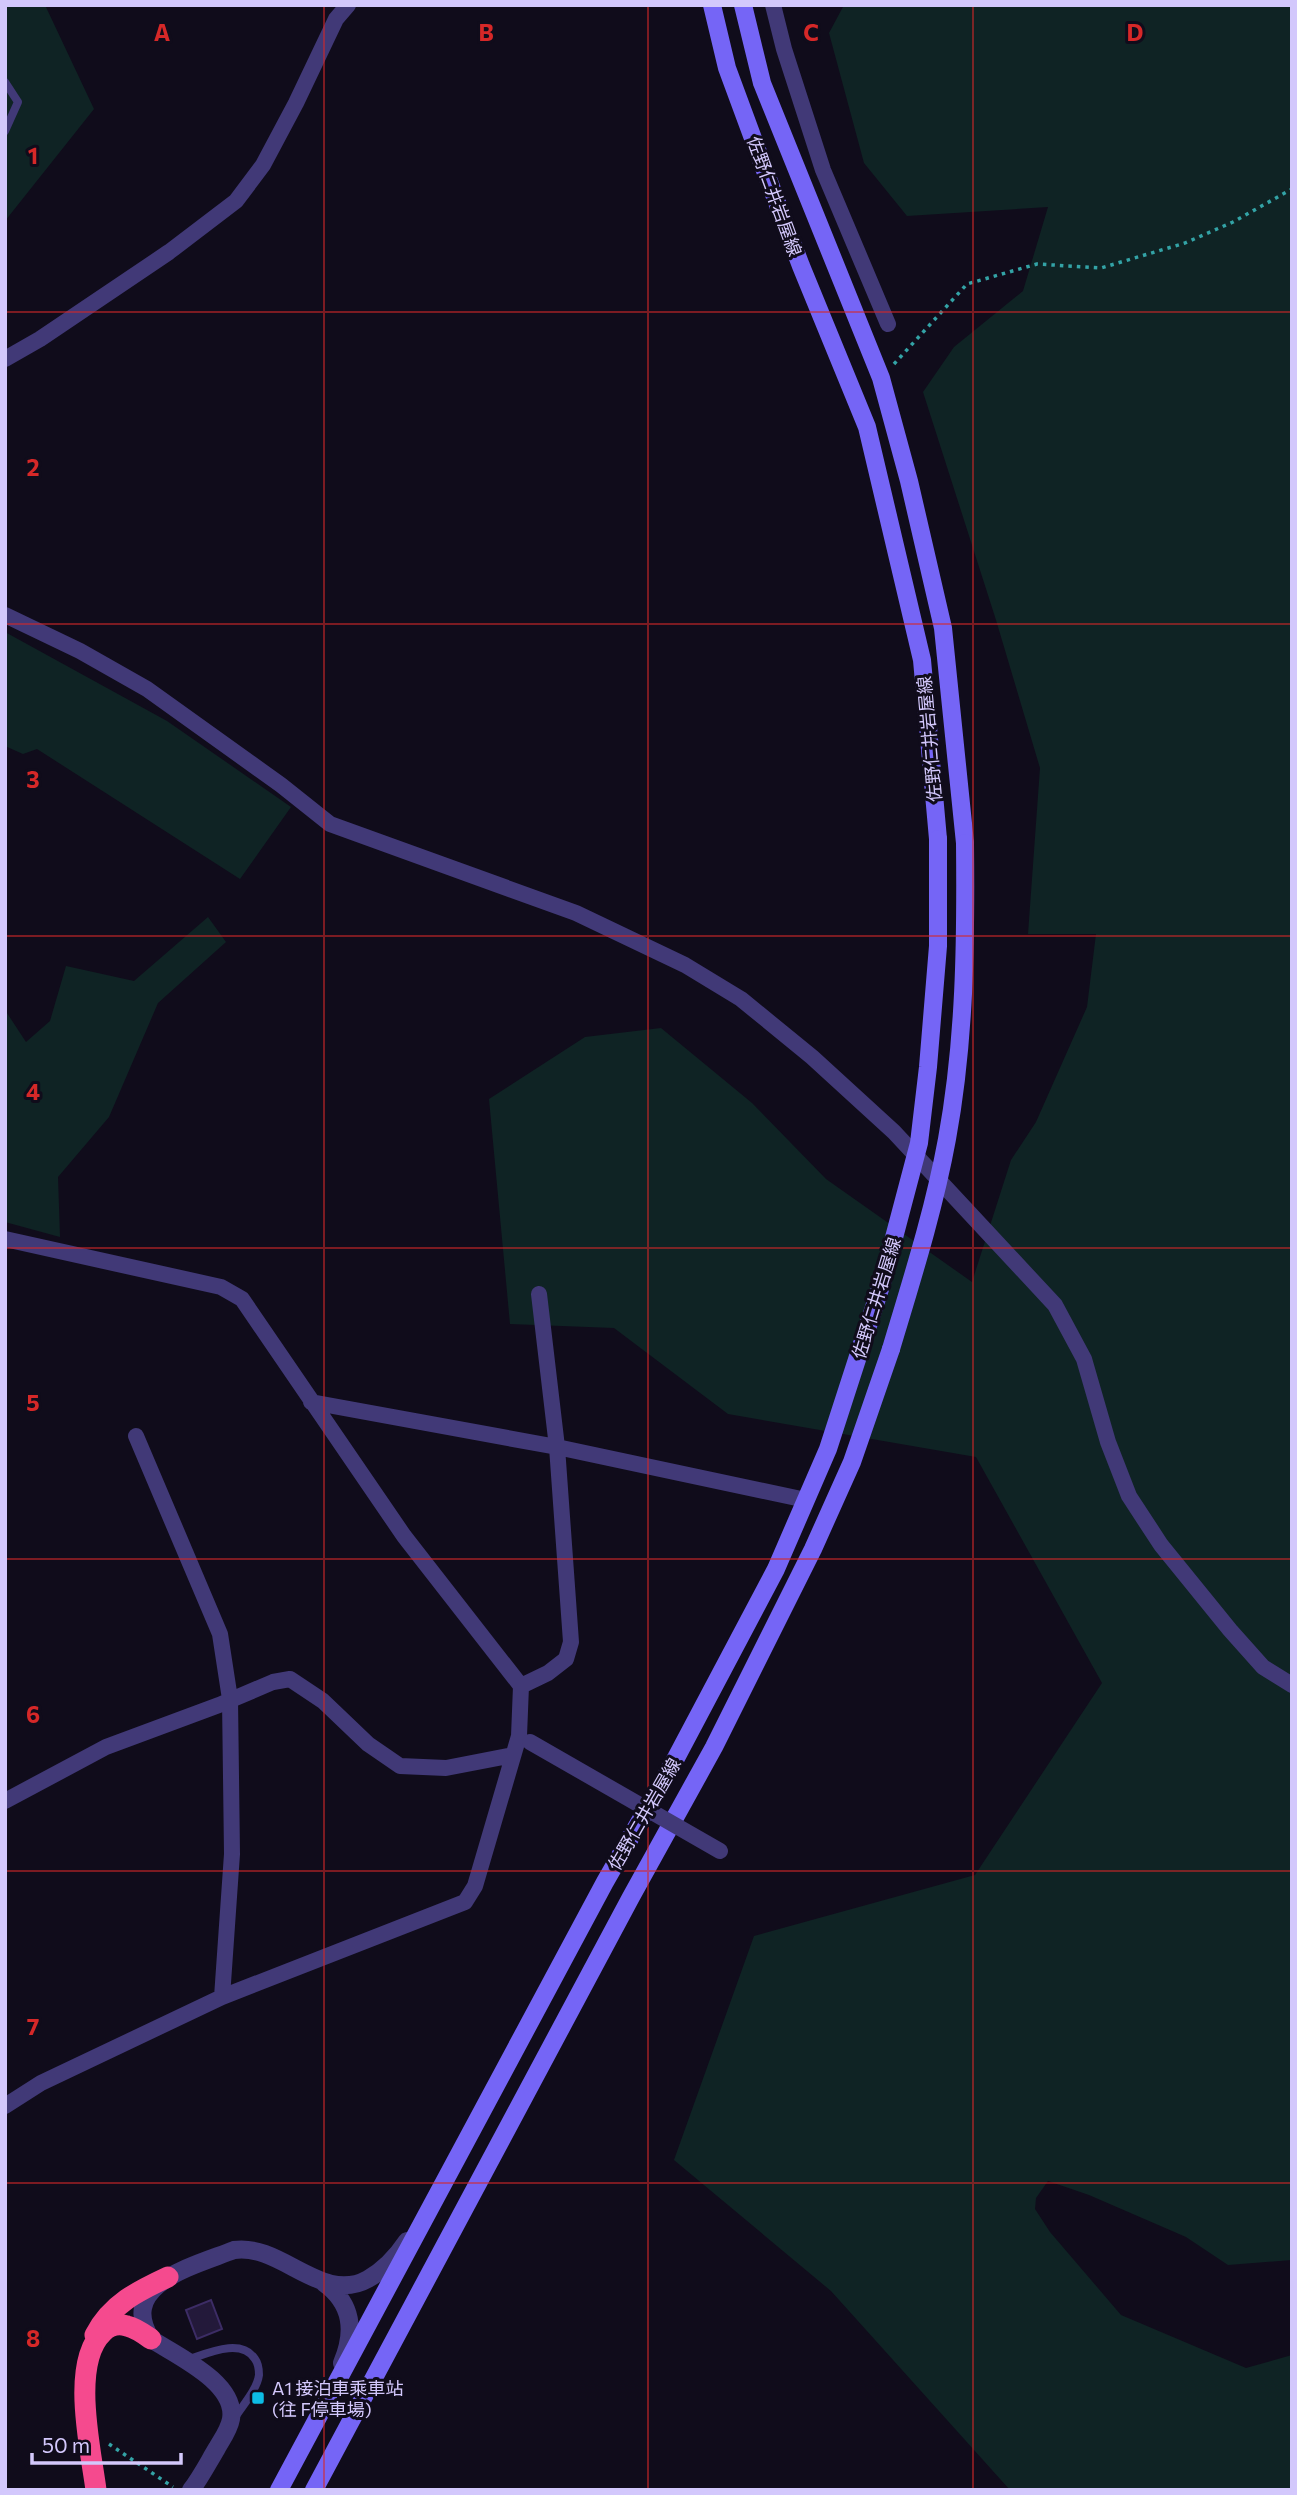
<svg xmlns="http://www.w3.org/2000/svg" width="1297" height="2495" font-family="Commissioner,'Noto Sans JP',sans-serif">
  <rect width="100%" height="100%" fill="#100c1b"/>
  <!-- green -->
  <path fill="#0f2324" d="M5 5H45L94 109 5 221Z
    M844 5H1292V2260L1228 2265 1186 2237 1089 2195 1048 2181 1036 2198 1035 2209 1050 2232 1121 2315 1246 2368 1292 2355V2490H1010L831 2291 674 2160 754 1936 975 1875 1102 1683 976 1457 728 1414 614 1328 510 1324 489 1099 585 1037 661 1028 752 1103 826 1179 972 1282 1011 1160 1036 1122 1087 1007 1096 934H1028L1040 768 996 620 923 392 954 347 1023 291 1048 207 907 216 864 163 829 33Z
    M5 632 167 721 291 807 240 879 37 749 23 754 5 746Z
    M208 917 226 942 158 1003 109 1117 58 1177 60 1237 5 1222V1010L26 1042 50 1021 66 966 134 981Z"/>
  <!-- building -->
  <path fill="#23193a" stroke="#3c2c65" stroke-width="2" d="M211 2300 222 2329 197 2339 186 2310Z"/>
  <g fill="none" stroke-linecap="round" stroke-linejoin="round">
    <!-- path -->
    <path stroke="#33a3a6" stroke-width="3.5" stroke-dasharray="3.5 5" stroke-linecap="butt" d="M894 364 967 284 1037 264 1101 268 1185 243 1233 222 1292 189
      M109 2444 173 2487"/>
    <!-- service -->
    <path stroke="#413977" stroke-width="8" d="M5 82 18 102 5 131
      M187 2360C206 2354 241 2337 255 2359 258 2363 259 2370 259 2375 257 2390 242 2406 234 2419"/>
    <!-- minor -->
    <path stroke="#413977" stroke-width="16" d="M773 5 784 49 823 170 888 324
      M5 359 40 339 169 252 236 201 263 165 296 103 336 19 348 5
      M5 615 80 651 147 689 281 785 330 824 576 913 685 965 741 999 812 1057 894 1132 1055 1305 1084 1359 1108 1442 1129 1496 1161 1545 1230 1630 1263 1667 1292 1685
      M5 1239 221 1287 242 1299 404 1536 521 1686 519 1736 475 1886 465 1902 222 1997 41 2083 5 2106
      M311 1402 557 1447 806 1500
      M136 1436 220 1634 230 1699 232 1854 222 1997
      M521 1686 548 1673 566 1659 571 1642 557 1447 539 1294
      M5 1801 106 1747 219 1705 273 1682 290 1679 323 1701 368 1744 400 1766 446 1768 513 1755"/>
    <!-- tertiary -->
    <path stroke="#413977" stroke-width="18" d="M324 2283C353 2304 355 2332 342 2363
      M191 2490C201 2477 208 2463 217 2448 222 2439 229 2430 231 2419 237 2383 177 2356 151 2339 116 2284 197 2265 234 2250 281 2243 322 2305 368 2279 384 2270 397 2256 407 2241"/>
    <!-- secondary -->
    <path stroke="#7565f6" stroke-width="18" d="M712 5 727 68 758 152 801 266 867 427 922 660 938 839
      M743 5 762 83 881 378 909 481 943 628 965 843
      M279 2490 605 1882 676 1758 776 1569 828 1449 862 1344
      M314 2490 631 1897 714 1747 813 1549 852 1462 891 1349"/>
    <!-- motorway -->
    <path stroke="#f54a8e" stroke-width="21" d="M95 2335C111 2304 138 2291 168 2277
      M96 2490C91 2450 70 2363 103 2332 109 2326 118 2323 127 2326 136 2328 144 2334 151 2339"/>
    <!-- minor-bridge -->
    <path stroke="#413977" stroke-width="16" d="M530 1742 720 1851"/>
    <!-- secondary-bridge -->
    <path stroke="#7565f6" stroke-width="18" d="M862 1344 882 1283 919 1143 928 1067 938 946V839
      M891 1349C912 1279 934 1210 947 1139 965 1041 966 942 965 843"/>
  </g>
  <!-- grid -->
  <path fill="none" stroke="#d62828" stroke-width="2" stroke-opacity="0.55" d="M324 5V2490M648 5V2490M973 5V2490M5 312H1292M5 624H1292M5 936H1292M5 1248H1292M5 1559H1292M5 1871H1292M5 2183H1292"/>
  <!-- markers -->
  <rect fill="#0dbce4" stroke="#100c1b" stroke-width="2.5" x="251" y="2391" width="14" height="14" rx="3.5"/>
  <g text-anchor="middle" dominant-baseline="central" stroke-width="6" stroke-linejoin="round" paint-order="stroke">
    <!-- street labels -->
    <g font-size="18" fill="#d3c8fc" stroke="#100c1b">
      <text transform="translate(775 196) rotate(70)">佐野仁井岩屋線</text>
      <text transform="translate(929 739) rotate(-95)">佐野仁井岩屋線</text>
      <text transform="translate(876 1298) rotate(-73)">佐野仁井岩屋線</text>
      <text transform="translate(644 1814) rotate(-60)">佐野仁井岩屋線</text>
    </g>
    <!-- poi labels -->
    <g font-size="18" fill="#d3c8fc" stroke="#100c1b" text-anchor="start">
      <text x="272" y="2388">A1 接泊車乘車站<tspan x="272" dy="21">(往 F停車場)</tspan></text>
    </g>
  </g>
  <g font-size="23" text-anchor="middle" font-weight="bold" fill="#d62828" stroke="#100c1b" stroke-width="6" stroke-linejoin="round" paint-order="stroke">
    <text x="162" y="41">A</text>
    <text x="486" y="41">B</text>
    <text x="811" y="41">C</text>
    <text x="1135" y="41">D</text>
    <text x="33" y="164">1</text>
    <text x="33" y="476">2</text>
    <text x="33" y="788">3</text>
    <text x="33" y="1100">4</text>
    <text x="33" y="1411">5</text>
    <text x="33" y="1723">6</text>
    <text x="33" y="2035">7</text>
    <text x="33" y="2347">8</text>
  </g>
  <!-- border -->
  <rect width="1297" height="2495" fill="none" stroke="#d3c8fc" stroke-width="14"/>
  <!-- scale -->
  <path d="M32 2453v10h149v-10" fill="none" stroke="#d3c8fc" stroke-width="3.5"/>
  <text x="42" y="2453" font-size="21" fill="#d3c8fc" stroke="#100c1b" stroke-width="5" paint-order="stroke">50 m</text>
</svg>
